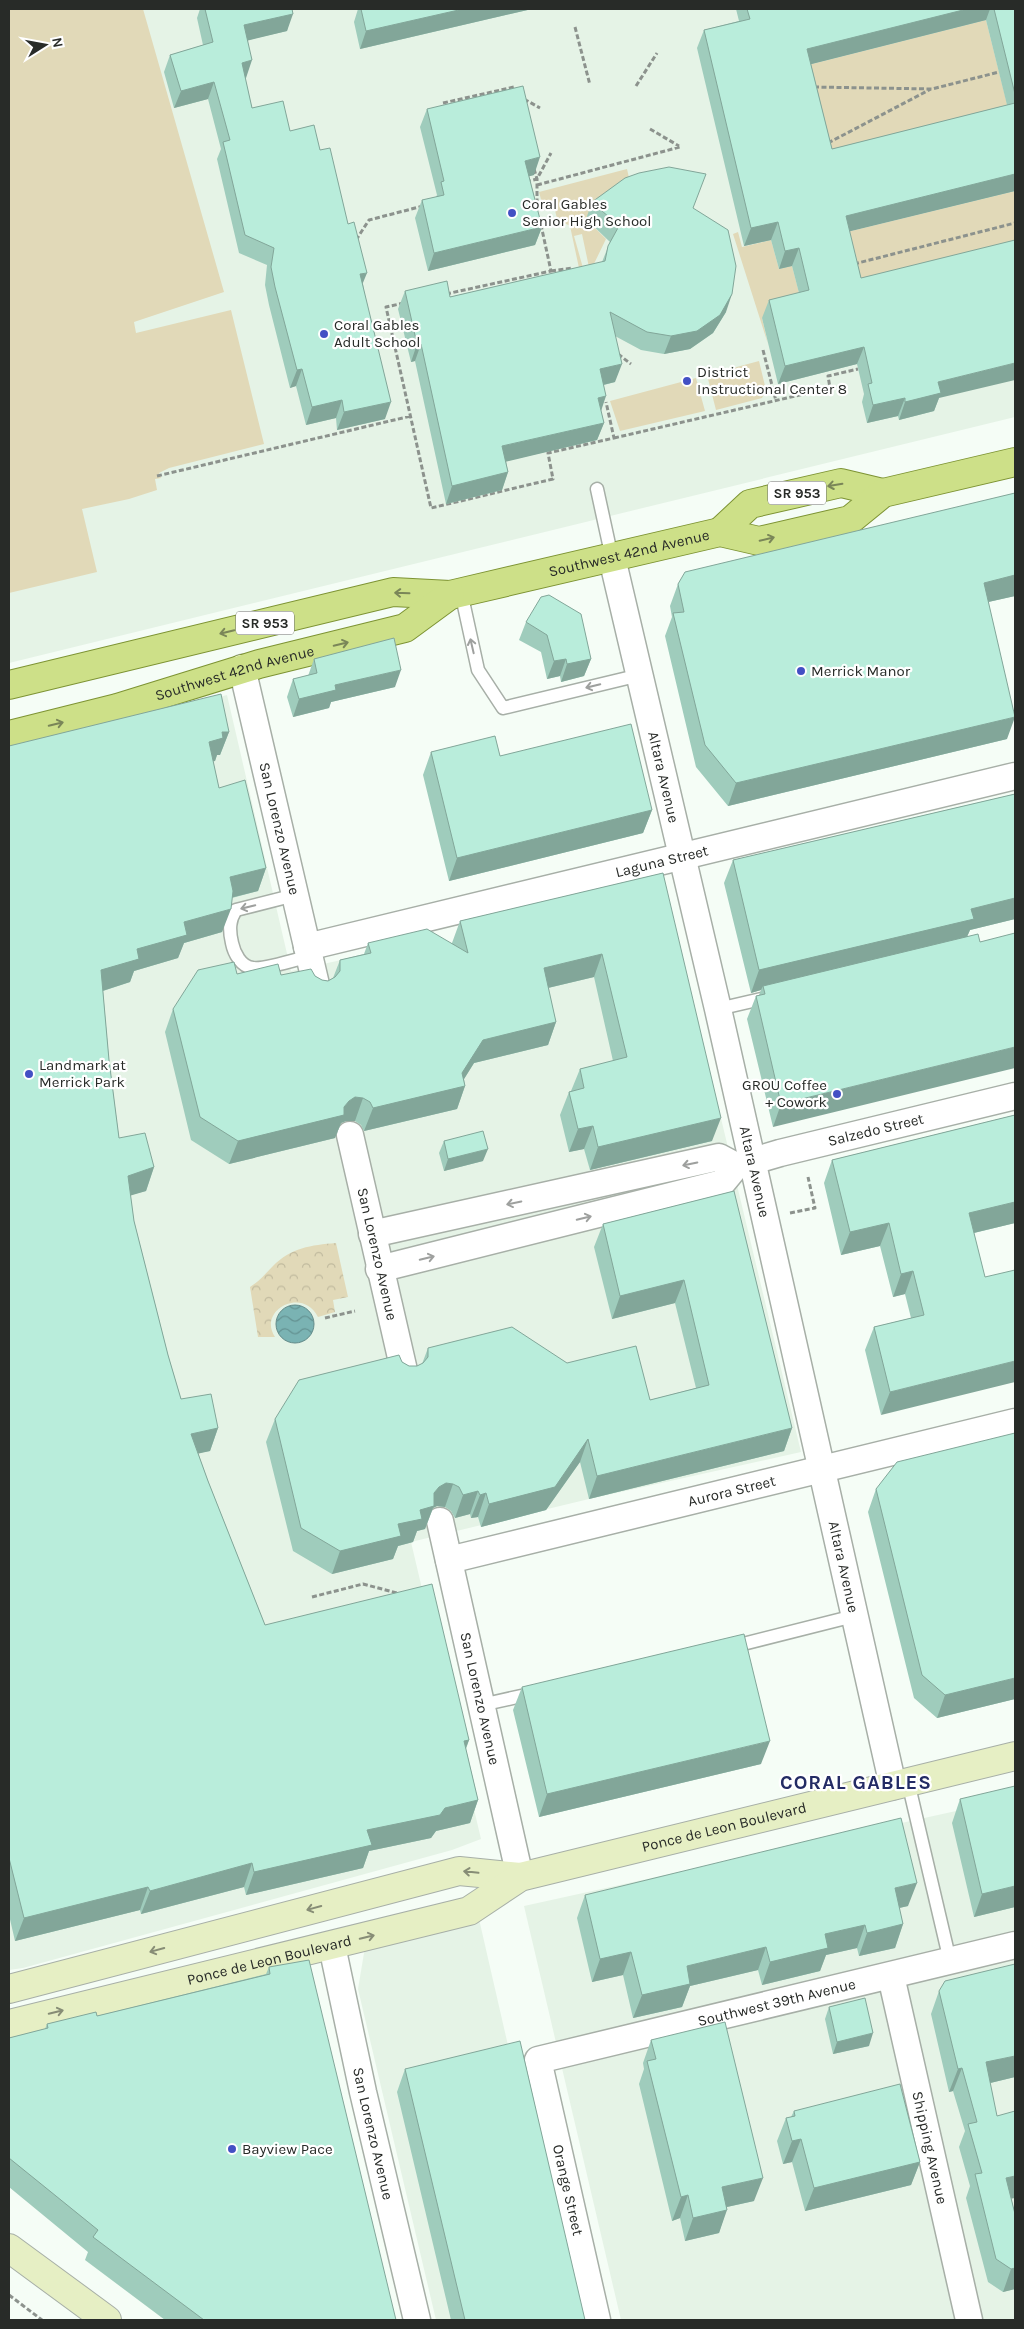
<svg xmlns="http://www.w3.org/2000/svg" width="1024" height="2329" font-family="Karla,sans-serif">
  <defs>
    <pattern id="park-crowns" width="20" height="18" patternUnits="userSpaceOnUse" patternTransform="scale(1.25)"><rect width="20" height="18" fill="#e1d9b8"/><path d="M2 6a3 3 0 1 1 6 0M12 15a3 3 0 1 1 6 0" fill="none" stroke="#c1ba9e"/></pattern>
    <pattern id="water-waves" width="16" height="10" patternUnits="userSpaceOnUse" patternTransform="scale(1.25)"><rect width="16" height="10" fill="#7ab3b3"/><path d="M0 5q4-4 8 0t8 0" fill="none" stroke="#649292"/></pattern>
  </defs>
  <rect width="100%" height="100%" fill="#f5fdf6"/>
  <!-- built -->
  <path fill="#e5f3e6" d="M9 9H1015V417L9 663Z
    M227 695 291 971 410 945 451 949 666 889 801 1452 589 1499 411 1542 481 1839 452 1850 23 1968 9 1970V755Z
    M1015 1798V2320H621L524 1906Z
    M479 1919 571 2320H436L358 1989 365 1947Z"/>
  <!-- grass -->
  <path fill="#e1d9b8" d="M9 9H143L224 292 134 322 136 333 231 310 264 444 169 468 159 473 161 478 155 479 157 490 129 499 82 509 97 572 9 593Z
    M986 20 1011 120 826 167 800 67Z
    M627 169 632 191 586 219 606 239 590 272 582 234 574 236 583 268 582 282 570 226 557 219 553 201 542 203 539 192Z
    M1015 191V256L854 296 839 234Z
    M738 232 742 247 771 240 779 269 792 266 803 308 762 318 768 344 733 234Z
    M759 361 766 390 762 398 716 410 707 375Z
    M696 378 705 411 620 431 610 401Z"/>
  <!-- park -->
  <path fill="url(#park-crowns)" d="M336 1243 348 1297 333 1300 335 1312 318 1317C303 1286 257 1310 275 1337H258L250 1287C260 1281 265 1274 273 1266 291 1248 311 1245 336 1243Z"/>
  <!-- water -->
  <path fill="url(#water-waves)" stroke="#618a89" d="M276 1324a19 19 0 1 1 38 0a19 19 0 1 1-38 0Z"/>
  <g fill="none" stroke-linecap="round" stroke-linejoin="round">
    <defs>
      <path id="lane" d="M597 489 612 558
        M461 592 478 670 503 708 640 675
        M295 895 236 910C229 920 229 930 232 943 234 953 241 967 253 968 263 970 298 959 310 956
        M718 1009 770 997
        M731 1647 854 1616
        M481 1705 535 1693
        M908 1782 950 1961"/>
      <g id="street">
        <path id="s1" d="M612 558 718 1009 893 1786"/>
        <path id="s2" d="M242 668 317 989"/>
        <path id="s3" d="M307 947 1015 776"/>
        <path id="s4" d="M350 1135 405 1375"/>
        <path d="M372 1234 719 1157 736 1166"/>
        <path id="s5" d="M379 1269 722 1183 736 1166 780 1153 1015 1096"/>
        <path id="s6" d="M440 1521 520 1877"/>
        <path id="s7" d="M449 1560 1015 1422"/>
        <path id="s8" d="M332 1946 363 2092 417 2320"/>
        <path id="s9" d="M891 1976 969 2320"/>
        <path id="s10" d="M597 2320 538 2060 1015 1945"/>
      </g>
      <g id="secondary">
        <path d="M9 1989 459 1871 520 1877"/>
        <path id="s11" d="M9 2024 469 1911 520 1877 1015 1756"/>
        <path d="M9 2248 107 2320"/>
      </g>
      <g id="primary">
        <path d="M720 532 750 504 841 483 883 493"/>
        <path id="s12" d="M9 685 393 592 450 595 720 532 759 541 850 520 883 493 1015 462"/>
        <path id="s13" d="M9 735 117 708 259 664 405 628 450 595"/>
      </g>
    </defs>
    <!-- lane casing -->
    <use href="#lane" stroke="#a7afa7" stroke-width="15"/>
    <!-- street casing -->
    <use href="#street" stroke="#a7afa7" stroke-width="29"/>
    <!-- secondary casing -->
    <use href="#secondary" stroke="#a7afa7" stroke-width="30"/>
    <!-- primary casing -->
    <use href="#primary" stroke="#7d9333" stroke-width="30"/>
    <!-- path -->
    <path stroke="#8c928d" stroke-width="3" stroke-dasharray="5 2.5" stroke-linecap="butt" d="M575 27 590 85
      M636 86 657 53
      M814 87 932 89 999 72
      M524 99 540 108
      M443 103 514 87 516 92
      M650 129 679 146
      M828 143 931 89
      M534 169 537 179V209
      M526 182 537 179 551 153
      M537 185 680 147
      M356 240 369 220 423 206
      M854 264 1015 223
      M551 271 573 268 574 272
      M446 294 551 271 541 225
      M404 303 386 307 431 508 553 479 548 453 614 438 606 402
      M763 350 776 401
      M618 354 631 364
      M614 438 830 388 828 376 858 369
      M157 476 411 416
      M790 1213 815 1208 808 1177
      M325 1318 355 1311
      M312 1597 363 1584 401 1594
      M9 2295 42 2320"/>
    <!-- lane -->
    <use href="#lane" stroke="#fff" stroke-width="12"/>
    <!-- street -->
    <use href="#street" stroke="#fff" stroke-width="26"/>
    <!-- secondary -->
    <use href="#secondary" stroke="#e6efc4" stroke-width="28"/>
    <!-- primary -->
    <use href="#primary" stroke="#cde088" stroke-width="28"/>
  </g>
  <!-- wall -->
  <path fill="#9fccbc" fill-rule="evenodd" d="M200 9H292L287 31 248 40 246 78H245L252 108 290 131 320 150 363 284 385 419 337 430 336 418 306 425 296 386 290 388 269 305 265 285 267 265 239 253 217 159 221 149 208 99 174 108 164 72 170 55 203 45 197 18Z
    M358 9H532L360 49 354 22Z
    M736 9H1015V191L849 231 861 278 939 398 934 411 899 420 898 416 867 423 862 402 864 394 857 364 778 384 762 318 769 300 799 293 792 266 779 269 771 240 744 246 697 48 704 30 739 21ZM986 20 1007 105 832 149 811 64Z
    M427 109 534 175 529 176 542 227 535 245 428 271 415 218 422 200 436 197 437 195 420 127Z
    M592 202 693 208 726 312 713 333 690 349 664 354 641 350 615 336V382L604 385 601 411 604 423 597 440 506 461 508 472 502 490 446 504 415 361 411 362 398 309 405 291 450 297 602 262 610 242 586 219Z
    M1015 493V596L988 602 1007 739 728 806 696 767 665 636 672 617 670 606 678 584Z
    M526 622 591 659 584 676 561 682 560 676 547 679 541 652 519 640Z
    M314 659 395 687 331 702 329 708 293 717 287 697 293 679 308 676Z
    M229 732 220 755H217L215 761H213L219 788 266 868 258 891 232 898 222 932 184 943 178 958 134 971 130 982 103 991 109 1060 119 1138 154 1167 146 1191 130 1195 134 1221 168 1355 181 1399 218 1428 210 1451 198 1453 208 1481 265 1625 469 1740 466 1749 478 1800 470 1823 436 1831 431 1838 369 1851 363 1868 246 1895 244 1887 141 1914 140 1910 15 1941 9 1915V746Z
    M431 752 500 756 652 810 643 833 449 881 423 775Z
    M1015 794V919L970 930 967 937 773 1127 747 1019 756 996 759 995 761 990 751 993 724 883 733 860Z
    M663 873 712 1141 590 1170 584 1149 569 1152 560 1115 569 1092 571 1091 580 1069 613 1061 594 977 548 988 556 1022 548 1045 474 1063 464 1079 465 1086 457 1109 364 1131 361 1125 355 1121H346L341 1123 335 1138 229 1164 191 1140 165 1032 173 1009 237 974 281 975 315 976 322 980 328 981 333 978 340 960 364 954 368 943H452L460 921Z
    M1015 1115V1223L974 1233 881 1415 865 1350 874 1327 911 1318 905 1294 893 1297 880 1246 841 1255 824 1183 832 1160Z
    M444 1141 483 1161 444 1171 439 1153Z
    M734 1191 792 1428 784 1451 589 1499 580 1462 546 1510 481 1527 478 1517 471 1518 470 1514 455 1518 451 1511 445 1507 437 1506 433 1508 425 1529 417 1531 413 1542 398 1546 393 1559 332 1574 293 1551 266 1442 275 1419 402 1362 409 1366H417L422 1364 428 1348 567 1363 650 1400 696 1388 675 1303 612 1319 594 1247 603 1224Z
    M876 1489 1015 1699 937 1718 914 1698 868 1512Z
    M522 1687 761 1764 539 1817 513 1710Z
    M960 1799 1015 1907 974 1917 952 1823Z
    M585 1895 908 1906 899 1908 903 1924 895 1948 859 1956 857 1948 826 1955 820 1971 762 1985 758 1970 690 1986 682 2007 633 2018 623 1975 592 1982 577 1918Z
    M269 1967 396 2320H165L85 2260 88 2252 9 2187V2038L45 2029 47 2024 97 2016 266 1974Z
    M939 1991 1015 2077 990 2083 1011 2198 1015 2214V2289L1003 2292 988 2282 966 2198 970 2186 959 2147 965 2131 953 2091 949 2092 931 2014Z
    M829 2007 869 2046 833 2054 825 2019Z
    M651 2040 754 2201 727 2207 719 2233 685 2241 680 2218 672 2221 639 2084 644 2069 643 2063Z
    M405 2069 585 2320H451L397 2092Z
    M794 2111 920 2162 911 2185 805 2211 792 2162 783 2164 777 2141 786 2118 791 2117Z"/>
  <!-- shaded-wall -->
  <path fill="#82a699" d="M463 9H532L360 49 366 31Z
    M967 9H990L986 20 800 67 807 49Z
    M293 14 287 31 238 43 244 25Z
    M252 60 246 78 236 80 242 63Z
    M214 82 208 99 174 108 181 91Z
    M540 157 534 175 519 179 525 161Z
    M1015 174V191L839 234 846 216Z
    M778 222 771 240 744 246 751 228Z
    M542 227 535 245 428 271 434 253Z
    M799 248 792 266 779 269 785 251Z
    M367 273 360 290V274Z
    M732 294 726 312 713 333 690 349 664 354 671 336Z
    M417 344H421L415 361 411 362Z
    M864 347 857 364 778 384 785 366Z
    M1015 363V380L939 398 934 411 899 420 905 402 938 382Z
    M622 364 615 382 594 387 600 369Z
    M302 369 296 386 290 388 297 370Z
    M606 396 600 414 598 398Z
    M905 398 898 416 867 423 873 405Z
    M342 400 336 418 306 425 312 407Z
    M391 402 385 419 337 430 344 412Z
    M604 423 597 440 496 464 502 446Z
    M508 472 502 490 446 504 452 486Z
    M1015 575V596L975 605 984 583Z
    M566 659 560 676 547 679 554 661Z
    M591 659 584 676 561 682 567 664Z
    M401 670 395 687 331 702 329 708 293 717 299 699 335 685Z
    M1015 717 1007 739 728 806 736 783Z
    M222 732H229L220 755H217L215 761 200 765 209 742Z
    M652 810 643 833 449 881 457 858Z
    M266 868 258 891 222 900 230 877Z
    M1015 898V919L970 930 965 941 763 986 761 990 751 993 759 970 971 909Z
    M231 909 222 932 184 943 178 958 134 971 130 982 93 994 101 970 184 922Z
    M602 954 594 977 535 991 544 968Z
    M556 1022 548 1045 474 1063 459 1087 465 1086 457 1109 364 1131 373 1108 483 1040Z
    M1015 1047V1068L773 1127 781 1104Z
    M355 1097 363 1098 355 1121H346L341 1123 335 1138 229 1164 238 1141 344 1107 349 1101Z
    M721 1118 712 1141 590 1170 598 1147Z
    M593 1126 584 1149 569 1152 578 1129Z
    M488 1149 483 1161 444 1171 448 1159Z
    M154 1167 146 1191 119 1199 128 1176Z
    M1015 1202V1223L961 1236 969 1213Z
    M889 1223 880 1246 841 1255 850 1232Z
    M913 1271 905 1294 893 1297 901 1274Z
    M684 1280 675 1303 612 1319 620 1296Z
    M1015 1361V1382L881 1415 890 1392Z
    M218 1428 210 1451 183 1457 191 1434Z
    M792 1428 784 1451 589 1499 597 1476Z
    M588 1439 580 1462 546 1510 481 1527 489 1504Z
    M446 1483 453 1484 445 1507 437 1506 433 1508 425 1529 417 1531 413 1542 398 1546 393 1559 332 1574 340 1551 398 1524 420 1510 434 1493 439 1487Z
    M478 1491 470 1514 455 1518 463 1495Z
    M486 1493 478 1517 471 1518 480 1495Z
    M1015 1678V1699L937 1718 945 1695Z
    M469 1740 460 1763 464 1741Z
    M770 1741 761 1764 539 1817 547 1794Z
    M478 1800 470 1823 436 1831 431 1838 369 1851 363 1868 246 1895 254 1872 367 1830 445 1808Z
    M252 1863 244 1887 141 1914 150 1891Z
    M917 1883 908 1906 886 1911 895 1888Z
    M1015 1886V1907L974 1917 982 1894Z
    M148 1887 140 1910 15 1941 24 1918Z
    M903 1924 895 1948 859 1956 867 1933Z
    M865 1925 857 1948 826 1955 820 1971 762 1985 770 1962 825 1934Z
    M766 1947 758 1970 690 1986 682 2007 633 2018 642 1995 687 1966Z
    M631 1952 623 1975 592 1982 600 1959Z
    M873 2033 869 2046 833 2054 837 2042Z
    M1015 2056V2077L978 2086 986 2062Z
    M962 2068 953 2091 949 2092 958 2069Z
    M801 2139 792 2162 783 2164 792 2141Z
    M920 2162 911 2185 805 2211 814 2188Z
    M1015 2176V2198L998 2201 1006 2178Z
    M763 2178 754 2201 713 2210 722 2187Z
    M688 2195 680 2218 672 2221 681 2197Z
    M727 2210 719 2233 685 2241 693 2218Z
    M1015 2268V2289L1003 2292 1011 2269Z"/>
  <!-- building -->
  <path fill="#b9eddb" stroke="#82a699" d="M205 9H292L293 14 244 25 252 60 242 63 252 108 283 101 290 131 314 125 320 150 330 148 348 224 354 222 367 273 360 274 391 402 344 412 342 400 312 407 302 369 297 370 275 287 271 267 274 248 245 235 223 142 230 140 214 82 181 91 170 55 213 42Z
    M361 9H463L366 31Z
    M747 9H967L807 49 832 149 1015 103V174L846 216 861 278 1015 240V363L938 382 941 393 905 402V398L873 405 868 384 872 383 864 347 785 366 769 300 809 290 799 248 785 251 778 222 751 228 704 30 750 19Z
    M994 9H1015V94Z
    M523 86 540 157 525 161 542 227 434 253 422 200 444 195 441 182 444 181 427 109Z
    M669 167 706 174 693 208 728 230 736 266 732 294 720 315 697 331 671 336 647 332 610 312 622 364 600 369 606 396 598 398 604 423 502 446 508 472 452 486 421 344H417L405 291 447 281 450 297 605 261 608 246 619 226 592 202 625 178 639 173Z
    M1015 493V575L984 583 1015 717 736 783 705 745 673 613 684 612 678 584 685 572Z
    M549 595 581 614 591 659 567 664 566 659 554 661 547 635 526 622 541 597Z
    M394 638 401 670 335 685 336 690 299 699 293 679 317 673 314 659Z
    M221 694 229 732H222L223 738 209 742 219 788 245 780 266 868 230 877 233 891 231 909 184 922 187 935 137 949 139 959 101 970 109 1060 119 1138 145 1133 154 1167 128 1176 134 1221 168 1355 181 1399 211 1394 218 1428 191 1434 208 1481 265 1625 432 1584 469 1740 464 1741 478 1800 445 1808 440 1815 367 1830 372 1845 254 1872 252 1863 150 1891 148 1887 24 1918 9 1858V746Z
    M631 724 652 810 457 858 431 752 495 736 500 756Z
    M1015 794V898L971 909 974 919 759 970 733 860Z
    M663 873 721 1118 598 1147 593 1126 578 1129 569 1092 584 1088 580 1069 627 1057 602 954 544 968 556 1022 483 1040 462 1073 465 1086 373 1108 370 1102 363 1098 355 1097 349 1101 344 1107V1115L238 1141 200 1117 173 1009 198 970 234 962 237 974 278 964 281 975 311 969 315 976 322 980 328 981 335 977 340 971V960L371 953 368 943 427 929 468 953 460 921Z
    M1015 933V1047L781 1104 756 996 765 994 763 986 978 934 980 942Z
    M1015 1115V1202L969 1213 985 1277 1015 1270V1361L890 1392 874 1327 924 1315 913 1271 901 1274 889 1223 850 1232 832 1160Z
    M483 1131 488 1149 448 1159 444 1141Z
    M734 1191 792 1428 597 1476 588 1439 555 1487 489 1504 486 1493 480 1495 478 1491 463 1495 459 1487 453 1484 446 1483 439 1487 434 1493V1506L420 1510 422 1519 398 1524 401 1536 340 1551 301 1528 275 1419 299 1380 399 1355 402 1362 409 1366H417L423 1363 428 1357V1348L512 1327 567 1363 636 1346 650 1400 709 1385 684 1280 620 1296 603 1224Z
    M1015 1433V1678L945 1695 922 1675 876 1489 897 1462Z
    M744 1634 770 1741 547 1794 522 1687Z
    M1015 1786V1886L982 1894 960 1799Z
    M901 1818 917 1883 895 1888 903 1924 867 1933 865 1925 825 1934 828 1948 770 1962 766 1947 687 1966 690 1984 642 1995 631 1952 600 1959 585 1895Z
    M309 1960 396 2320H204L93 2237 98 2230 9 2158V2038L48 2028 47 2024 96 2012 97 2016 270 1974 269 1967Z
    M1015 1964V2056L986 2062 997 2116 1015 2111V2176L1006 2178 1015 2214V2268L1011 2269 996 2259 975 2174 982 2173 968 2124 977 2122 962 2068 958 2069 939 1991 945 1981Z
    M865 1998 873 2033 837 2042 829 2007Z
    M725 2022 763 2178 722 2187 727 2210 693 2218 688 2195 681 2197 647 2061 656 2059 651 2040Z
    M520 2041 585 2320H465L405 2069Z
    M900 2084 920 2162 814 2188 801 2139 792 2141 786 2118 795 2116 794 2111Z"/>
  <!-- one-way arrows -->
  <defs><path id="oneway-shaft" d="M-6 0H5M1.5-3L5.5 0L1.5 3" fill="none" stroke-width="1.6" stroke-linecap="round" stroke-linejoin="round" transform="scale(1.25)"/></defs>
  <g stroke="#7a8658">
    <use href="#oneway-shaft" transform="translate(835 485) rotate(171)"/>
    <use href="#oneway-shaft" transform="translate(767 539) rotate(-13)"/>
    <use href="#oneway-shaft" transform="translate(402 593) rotate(-178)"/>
    <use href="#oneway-shaft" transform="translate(227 632) rotate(166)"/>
    <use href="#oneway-shaft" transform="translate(341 644) rotate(-13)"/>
    <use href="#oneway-shaft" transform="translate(56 724) rotate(-14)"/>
  </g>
  <g stroke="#9ea09e">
    <use href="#oneway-shaft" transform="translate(472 646) rotate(-103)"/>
    <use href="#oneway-shaft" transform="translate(593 686) rotate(166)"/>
    <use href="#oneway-shaft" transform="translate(248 907) rotate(166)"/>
    <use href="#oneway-shaft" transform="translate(690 1164) rotate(168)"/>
    <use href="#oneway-shaft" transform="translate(514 1203) rotate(168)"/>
    <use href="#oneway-shaft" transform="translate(584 1218) rotate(-14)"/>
    <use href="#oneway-shaft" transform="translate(427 1258) rotate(-14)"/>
  </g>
  <g stroke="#878d76">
    <use href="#oneway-shaft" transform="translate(471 1872) rotate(-174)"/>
    <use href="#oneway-shaft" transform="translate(314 1908) rotate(165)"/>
    <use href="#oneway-shaft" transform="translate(367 1937) rotate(-14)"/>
    <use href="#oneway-shaft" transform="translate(157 1950) rotate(165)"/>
    <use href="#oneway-shaft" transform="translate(56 2012) rotate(-14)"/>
  </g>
  <!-- markers -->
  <g fill="#4350c4" stroke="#fff" stroke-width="2">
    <circle cx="512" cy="213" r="5"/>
    <circle cx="324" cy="334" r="5"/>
    <circle cx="687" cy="381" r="5"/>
    <circle cx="801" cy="671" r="5"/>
    <circle cx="29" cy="1074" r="5"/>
    <circle cx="837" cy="1094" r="5"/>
    <circle cx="232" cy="2149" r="5"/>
  </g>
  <g text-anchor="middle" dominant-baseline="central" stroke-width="4.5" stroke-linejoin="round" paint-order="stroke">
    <!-- shield labels -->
    <g fill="#fff" stroke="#686b68" stroke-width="1">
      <rect x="768" y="481.5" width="58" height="23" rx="4"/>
      <rect x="236" y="611.5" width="58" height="23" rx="4"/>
    </g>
    <g font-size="14" font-weight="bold" fill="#282b28">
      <text x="797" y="493">SR 953</text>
      <text x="265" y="623">SR 953</text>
    </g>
    <!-- poi labels -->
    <g font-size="15" fill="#282b28" stroke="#fff" text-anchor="start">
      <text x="522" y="204">Coral Gables<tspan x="522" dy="17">Senior High School</tspan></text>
      <text x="334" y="325">Coral Gables<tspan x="334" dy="17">Adult School</tspan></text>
      <text x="697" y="372">District<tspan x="697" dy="17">Instructional Center 8</tspan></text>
      <text x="811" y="671">Merrick Manor</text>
      <text x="39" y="1065">Landmark at<tspan x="39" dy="17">Merrick Park</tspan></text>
      <text x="827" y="1085" text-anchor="end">GROU Coffee<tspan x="827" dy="17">+ Cowork</tspan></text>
      <text x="242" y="2149">Bayview Pace</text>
    </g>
    <!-- street labels -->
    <g font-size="15" fill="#282b28" stroke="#fff">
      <text stroke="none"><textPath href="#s12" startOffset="636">Southwest 42nd Avenue</textPath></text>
      <text stroke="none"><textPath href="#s13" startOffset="234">Southwest 42nd Avenue</textPath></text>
      <text stroke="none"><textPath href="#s1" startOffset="225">Altara Avenue</textPath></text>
      <text stroke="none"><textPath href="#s2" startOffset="165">San Lorenzo Avenue</textPath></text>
      <text stroke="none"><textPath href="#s3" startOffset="365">Laguna Street</textPath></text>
      <text stroke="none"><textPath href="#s5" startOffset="520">Salzedo Street</textPath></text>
      <text stroke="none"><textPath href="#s1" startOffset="630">Altara Avenue</textPath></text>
      <text stroke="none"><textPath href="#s4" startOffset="122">San Lorenzo Avenue</textPath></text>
      <text stroke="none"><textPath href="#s7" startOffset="291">Aurora Street</textPath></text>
      <text stroke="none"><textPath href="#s1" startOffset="1035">Altara Avenue</textPath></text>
      <text stroke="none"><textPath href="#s6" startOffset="182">San Lorenzo Avenue</textPath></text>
      <text stroke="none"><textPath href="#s11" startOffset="745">Ponce de Leon Boulevard</textPath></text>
      <text stroke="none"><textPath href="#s11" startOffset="268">Ponce de Leon Boulevard</textPath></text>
      <text stroke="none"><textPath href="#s10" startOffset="512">Southwest 39th Avenue</textPath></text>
      <text stroke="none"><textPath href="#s8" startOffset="192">San Lorenzo Avenue</textPath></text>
      <text stroke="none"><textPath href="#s9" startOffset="176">Shipping Avenue</textPath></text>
      <text transform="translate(568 2190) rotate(77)">Orange Street</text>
    </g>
    <!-- district labels -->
    <g font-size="20" font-weight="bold" letter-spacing="1" fill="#232b64" stroke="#fff">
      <text x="856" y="1782">CORAL GABLES</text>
    </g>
  </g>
  <!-- border -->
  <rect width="1024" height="2329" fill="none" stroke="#282b28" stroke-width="20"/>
  <!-- north arrow -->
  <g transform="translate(45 45) rotate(79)" stroke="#ffffff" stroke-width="4" paint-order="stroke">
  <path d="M0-4L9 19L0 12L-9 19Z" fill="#282b28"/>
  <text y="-8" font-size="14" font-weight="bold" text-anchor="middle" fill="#282b28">N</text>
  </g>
</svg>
